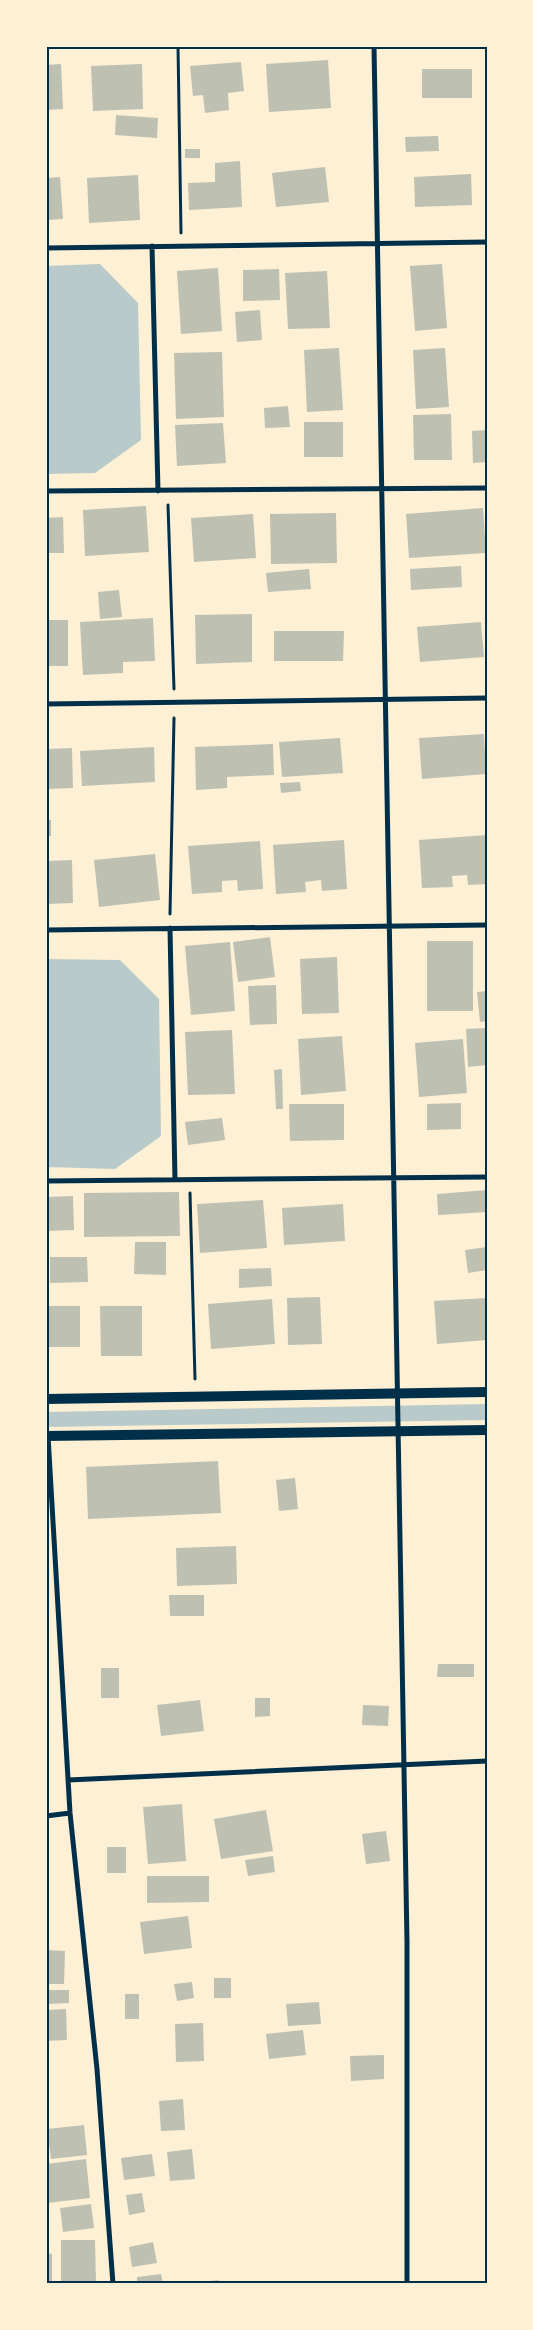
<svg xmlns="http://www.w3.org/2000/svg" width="533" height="2330" font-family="'Asap Condensed',sans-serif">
  <rect width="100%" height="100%" fill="#fdf0d5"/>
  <!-- green -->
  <path fill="#b9caca" d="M100 264 138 303 141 440 95 473 46 474V266Z
    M46 959 120 960 159 999 161 1136 115 1169 46 1167Z
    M487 1404V1420L46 1427V1412Z"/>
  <!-- building -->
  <path fill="#bec0b2" d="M328 60 331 108 269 112 266 64Z
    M241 62 244 91 228 93 229 110 205 113 203 95 193 96 190 66Z
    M61 64 63 109 46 110V65Z
    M142 64 143 109 93 111 91 66Z
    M422 69H472V98H422Z
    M116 115 158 118 157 138 115 135Z
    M438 136 439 151 406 152 405 137Z
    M185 149H200V158H185Z
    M240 161 242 207 189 210 188 183 215 182V163Z
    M325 167 329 202 276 207 272 173Z
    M471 174 472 205 415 207 414 177Z
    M138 175 140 220 89 223 87 178Z
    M60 177 63 219 46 220V178Z
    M442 264 447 328 415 331 410 266Z
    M218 268 222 331 181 334 177 271Z
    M279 269 280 300 243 301V270Z
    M327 271 330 328 288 329 285 273Z
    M260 310 262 340 237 342 235 312Z
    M339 348 343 410 307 412 304 350Z
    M445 348 449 407 416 409 413 350Z
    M222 352 224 417 176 419 174 353Z
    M288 406 290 427 265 428 264 408Z
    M451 414 452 460H414L413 415Z
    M304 422H343V457H304Z
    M223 423 226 463 177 466 175 425Z
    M487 430V462L473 463 472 431Z
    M146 506 149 552 85 556 83 510Z
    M483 508 486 553 409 558 406 514Z
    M336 513 337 563 271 564 270 514Z
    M253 514 256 558 194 562 191 518Z
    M63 517 64 553H46V518Z
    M461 566 462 587 411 590 410 569Z
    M309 569 311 589 268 592 266 573Z
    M119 590 122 617 100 619 98 592Z
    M252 614V662L196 664 195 615Z
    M153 618 155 661 123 662V673L83 675 80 622Z
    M46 620H68V666H46Z
    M481 622 484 657 420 662 417 627Z
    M274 631H344L343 661H274Z
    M484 734 486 774 422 779 419 738Z
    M340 738 343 773 282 777 279 742Z
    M273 744 274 775 227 777V788L196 790 195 747Z
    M154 747 155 782 82 786 80 751Z
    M72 748 73 788 46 789V749Z
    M300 782 301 791 281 793 280 783Z
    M46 820H51V836H46Z
    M487 835V884L468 885 467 875 452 876 453 887 422 888 419 840Z
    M344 840 347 889 322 891 321 880 305 882 306 892 276 894 273 845Z
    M260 841 263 889 238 891 237 880 222 881V892L192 894 188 846Z
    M155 854 160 900 99 907 94 860Z
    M72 860 73 903 46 904V861Z
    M270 937 275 977 238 982 233 942Z
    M427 941H473V1011H427Z
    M230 942 235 1011 191 1015 185 946Z
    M337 957 339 1013 302 1014 300 959Z
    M276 985 277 1024 250 1025 248 986Z
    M487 991V1021L480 1022 477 992Z
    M487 1028V1065L468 1067 466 1029Z
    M232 1030 235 1094 188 1095 185 1032Z
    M342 1036 346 1091 301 1095 298 1039Z
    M463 1039 467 1093 419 1097 415 1043Z
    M282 1069 283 1109H276L274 1070Z
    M461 1103V1129L427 1130V1104Z
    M289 1104H344V1140L290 1141Z
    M222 1118 225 1140 188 1145 185 1122Z
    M487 1190V1212L438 1215 437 1194Z
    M179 1192 180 1236 84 1237V1193Z
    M73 1196 74 1230 46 1231V1197Z
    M263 1200 267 1248 200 1253 197 1204Z
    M343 1204 345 1241 284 1245 282 1208Z
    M135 1242H166V1275L134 1274Z
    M487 1247V1270L468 1273 465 1250Z
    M50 1257H87L88 1282 50 1283Z
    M271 1268 272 1286 239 1288V1269Z
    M320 1297 322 1344 288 1345 287 1298Z
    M487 1298V1340L437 1344 434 1301Z
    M272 1299 275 1344 211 1349 208 1304Z
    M46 1306H80V1347H46Z
    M100 1306H142V1356H101Z
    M218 1461 221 1513 88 1519 86 1467Z
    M295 1478 298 1509 279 1511 276 1480Z
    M236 1546 237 1584 177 1586 176 1548Z
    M169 1595H204V1616H170Z
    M438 1664H474V1677H437Z
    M101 1668H119V1698H101Z
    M255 1698H270V1716L255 1717Z
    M200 1700 204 1731 161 1736 157 1705Z
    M363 1705 389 1706 388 1726 362 1725Z
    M182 1804 186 1861 148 1864 143 1807Z
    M266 1810 273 1851 221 1859 214 1819Z
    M386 1831 390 1861 366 1864 362 1834Z
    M107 1847H126V1873H107Z
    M273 1856 275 1872 248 1876 245 1860Z
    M147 1876H209V1902L147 1903Z
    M188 1916 192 1948 144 1954 140 1922Z
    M46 1950 65 1951 64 1984H46Z
    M214 1978H231V1998H214Z
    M192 1982 194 1998 177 2001 174 1984Z
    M46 1990H69V2003L46 2004Z
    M125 1994H139V2019H125Z
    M319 2002 321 2024 288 2026 286 2004Z
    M66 2009 67 2040 46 2041V2010Z
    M203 2023 204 2061 176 2062 175 2024Z
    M303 2030 306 2055 269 2059 266 2034Z
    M384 2055V2079L351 2081 350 2056Z
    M183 2099 185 2130 161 2131 159 2101Z
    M84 2125 87 2155 51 2159 47 2129Z
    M192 2149 195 2179 170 2181 167 2152Z
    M152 2154 155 2176 124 2180 121 2158Z
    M86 2159 90 2198 47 2203 46 2164Z
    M142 2193 145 2212 129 2215 126 2195Z
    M91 2204 94 2228 63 2232 60 2208Z
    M61 2240H95L96 2284H61Z
    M153 2242 157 2263 132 2267 129 2247Z
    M46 2253 52 2254V2284H46Z
    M161 2274 163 2284H137V2277Z
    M219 2280V2284H199V2282Z"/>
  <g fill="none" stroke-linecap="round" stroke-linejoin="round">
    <!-- path -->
    <path stroke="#003049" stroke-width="3" d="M178 46 181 233
      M168 505 174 689
      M170 914 174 718
      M190 1193 195 1379"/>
    <!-- minor -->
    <path stroke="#003049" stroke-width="5" d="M374 46 407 1942V2284
      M152 246 158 491
      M46 248 487 242
      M46 491 487 488
      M46 704 487 698
      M170 928 175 1180
      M46 930 487 925
      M46 1181 487 1177
      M48 1436 70 1813 97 2069 113 2284
      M68 1780 487 1761
      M46 1816 70 1813"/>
    <!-- secondary -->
    <path stroke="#003049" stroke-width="10" d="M46 1399 487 1392
      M46 1436 487 1430"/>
  </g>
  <!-- border -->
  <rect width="533" height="2330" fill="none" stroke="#fdf0d5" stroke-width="95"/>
  <rect x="48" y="48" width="438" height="2234" fill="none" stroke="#003049" stroke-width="2"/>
</svg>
